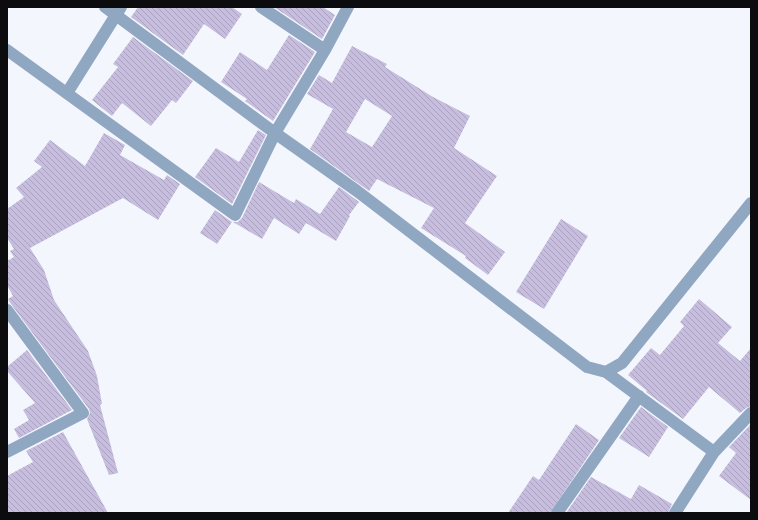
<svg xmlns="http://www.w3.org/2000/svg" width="758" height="520" font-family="'Roboto Condensed',sans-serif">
  <defs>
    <pattern id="building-back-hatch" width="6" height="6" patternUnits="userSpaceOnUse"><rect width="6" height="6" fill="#c7bedf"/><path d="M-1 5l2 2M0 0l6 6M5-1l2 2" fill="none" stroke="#aaa2be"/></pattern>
  </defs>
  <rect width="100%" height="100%" fill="#f4f6fd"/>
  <!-- building -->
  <path fill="url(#building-back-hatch)" fill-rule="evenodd" d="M138 7H232L242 14 225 39 204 24 183 55 131 17Z
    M274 7H323L335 15 322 39Z
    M289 35 315 52 273 121 245 101 247 99 221 82 240 52 267 70Z
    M133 37 193 81 176 103 172 100 151 126 122 103 112 116 92 100 118 67 113 64Z
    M352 46 387 64 385 67 433 97 470 116 454 148 497 176 465 223 505 252 488 275 465 258 466 256 421 228 434 208 377 179 369 191 310 149 333 109 307 94 319 75 332 83ZM365 99 392 116 372 147 346 132Z
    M258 130 266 135 232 204 195 177 216 148 239 162Z
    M104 133 125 145 120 155 164 180 167 175 180 184 158 220 123 198 30 248 44 270 54 300 88 351 97 376 102 404 100 405 118 473 109 475 87 419 90 413 89 409 11 304 8 299 13 296 7 285V261L14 257 10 251 14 249 7 238V209L24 197 16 188 42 167 34 161 50 140 85 166Z
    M259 182 294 203 296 199 320 214 339 187 359 202 349 215 350 216 336 241 306 223 299 234 274 218 262 239 233 222H238L242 218Z
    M215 210 232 222 217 244 200 233Z
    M561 219 588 236 544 309 516 292Z
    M699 299 732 327 718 343 740 361 751 348V406L746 408 740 413 709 387 683 419 646 392 647 391 628 375 651 348 660 355 684 326 680 322Z
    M27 350 72 410 19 438 14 429 29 420 23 410 35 403 7 371V367Z
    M641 407 668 427 649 457 619 438Z
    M576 424 599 440 550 513H508L533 476 539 480Z
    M751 424V500L719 476 736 453 729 447Z
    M63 432 108 513H7V476L33 462 26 451Z
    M591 477 631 499 639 485 672 504 668 513H566Z"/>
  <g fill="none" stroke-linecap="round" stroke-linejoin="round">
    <!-- minor -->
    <path stroke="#90a7c2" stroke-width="12" d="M105 7 275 133 357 191 587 367 606 372 622 363 751 203
      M261 7 325 50
      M7 50 235 215 275 133 325 50 348 7
      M67 93 121 7
      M7 310 83 413 7 452
      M606 372 714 452 675 513
      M714 452 751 413
      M557 513 639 396"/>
  </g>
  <!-- border -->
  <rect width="758" height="520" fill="none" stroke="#0c0c0f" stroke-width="16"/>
</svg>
